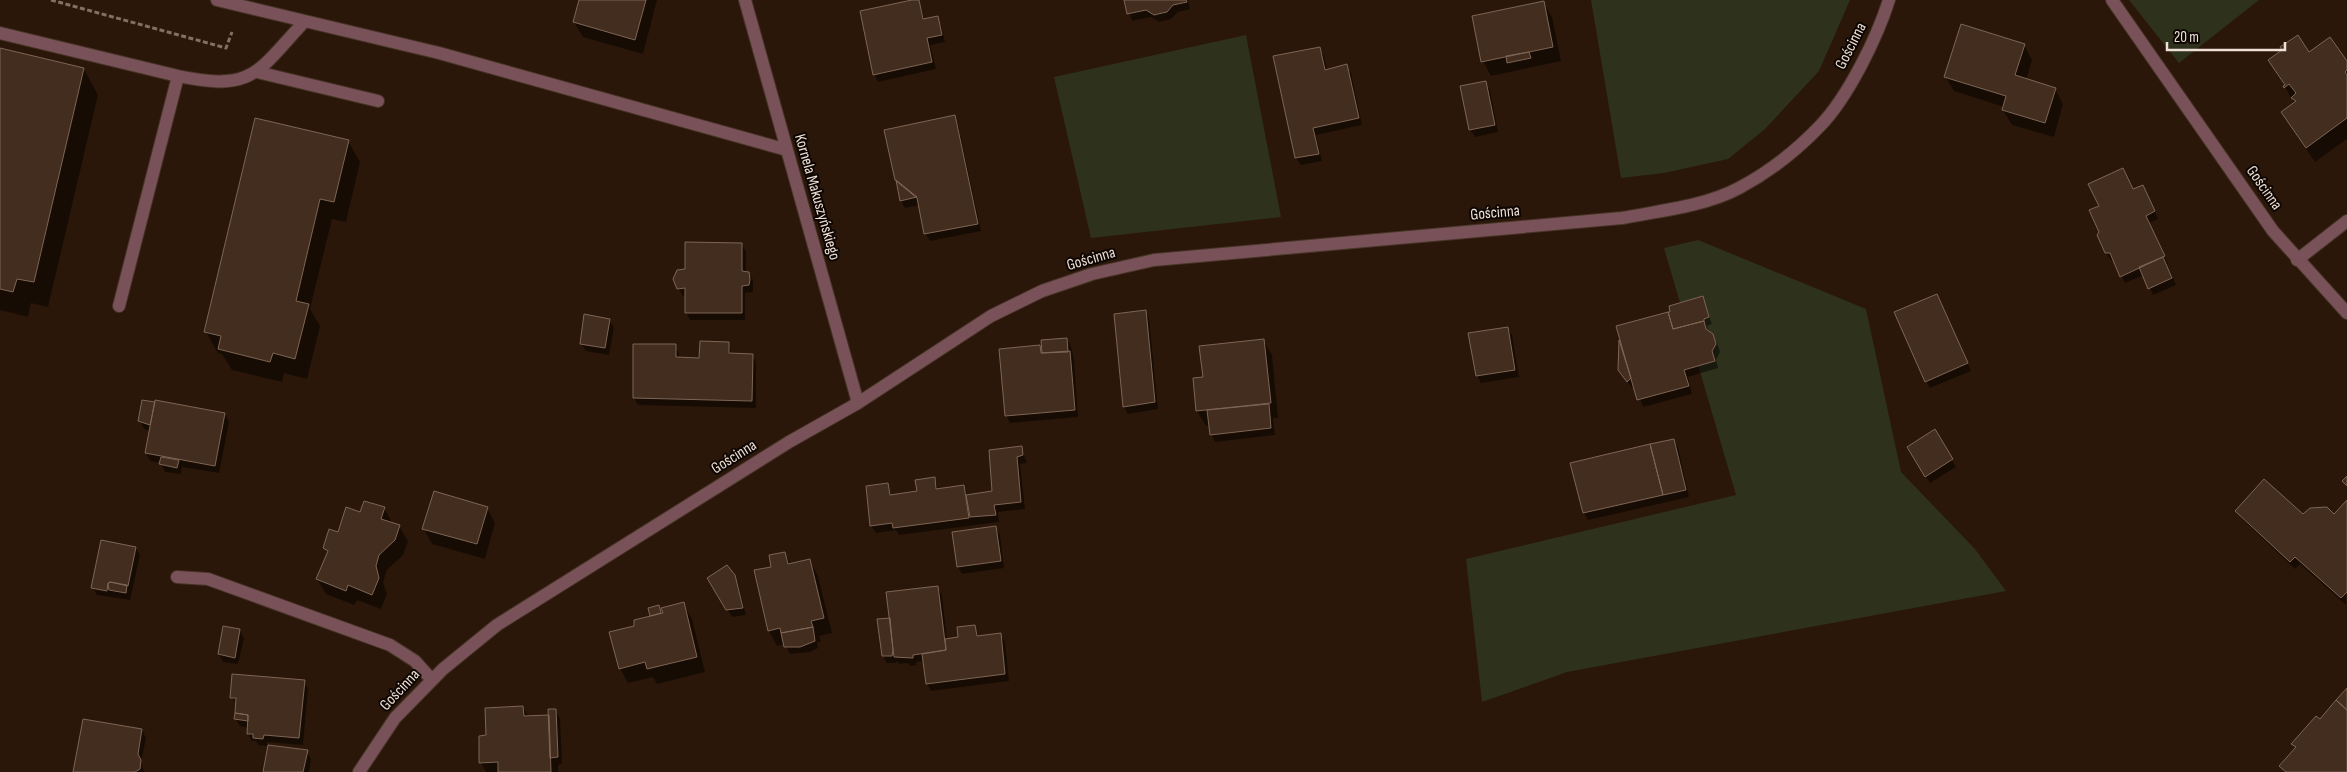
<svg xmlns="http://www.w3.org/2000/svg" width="2347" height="772" font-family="'Sofia Sans Condensed',sans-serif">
  <rect width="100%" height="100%" fill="#2b1709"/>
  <!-- green -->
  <path fill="#2e311b" d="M1591 0H1850L1819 71 1765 129 1728 159 1664 173 1621 178Z
    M2129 0H2259L2179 63Z
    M1246 35 1281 217 1091 238 1054 77Z
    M1698 240 1866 309 1901 472 1975 549 2006 591 1567 672 1482 702 1466 559 1736 495 1664 248Z"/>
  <!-- shadow -->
  <path fill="#0007" d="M580 0H657L643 54 583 37 574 22Z
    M918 0 925 20 937 18 941 25 945 42 930 45 936 69 878 82 874 74Z
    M1125 0H1188L1190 9 1178 12 1171 19 1159 22 1151 17 1132 21Z
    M1543 2 1552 17 1561 61 1491 76 1483 61Z
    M2024 45 2032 60 2026 80 2055 89 2063 104 2054 137 2012 125 2003 110 2004 107 1954 91 1945 76Z
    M1319 48 1324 56 1327 71 1346 66 1351 73 1362 125 1316 135 1322 161 1301 165 1296 158Z
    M0 50 84 69 98 95 48 307 31 303 28 317 0 310Z
    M2309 53 2347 63V139L2315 162 2282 113 2295 104 2269 60Z
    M1485 83 1490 90 1498 132 1475 137 1470 129Z
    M954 116 958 124 981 231 930 241 926 234 920 205 905 208 901 201 886 131Z
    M348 141 360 162 346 222 332 219 310 309 320 326 307 379 284 373 282 382 232 370 222 354 218 353 206 332Z
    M2133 190 2147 194 2158 219 2149 223 2168 264H2167L2176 285 2153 295 2144 275 2125 283 2114 260H2111L2106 253Z
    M741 244 746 251V273H749L753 280V292L745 293V320H690L686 313V295L683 296 678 288Z
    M1702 298 1712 324 1707 326 1709 332 1717 343 1720 352 1716 360 1718 368 1688 377 1692 394 1643 407 1635 386 1632 388 1619 369 1620 340Z
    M1940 302 1971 371 1930 388 1926 381Z
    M1145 311 1149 318 1158 409 1128 414 1124 407Z
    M609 320 614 327 609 355 586 351 581 344Z
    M1507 328 1512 335 1519 377 1481 383 1477 376 1470 334Z
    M1067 339 1071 347 1074 360 1078 417 1010 423 1006 415 1039 346 1043 354Z
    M1263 340 1272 355 1278 418H1273L1275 435 1215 442 1211 434 1210 425 1206 426 1197 411 1194 379 1204 378Z
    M728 344 732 354 752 355 756 362V408L638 405 634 398 675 346 679 353V359L700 360Z
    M143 401 225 414 229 422 219 473 182 467 181 474 165 472 161 463 150 461 146 453 151 431 144 429 140 421Z
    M1934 431 1956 467 1930 483 1909 448Z
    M1673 440 1678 447 1689 497 1588 520 1584 513 1572 464Z
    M1021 448 1027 463 1020 464 1025 509 998 512 999 522 899 535 896 530 876 533 871 526 867 487 887 485 892 496 918 492 934 478 939 490 964 486 968 496 993 493Z
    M2347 502 2346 605 2300 564 2295 569 2241 518 2237 511 2303 516 2334 515Z
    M384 508 393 524 399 526 408 541 403 555 387 570 383 582 387 594 381 609 357 600 354 605 326 594 317 579 328 554 324 548 361 513Z
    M487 508 495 523 485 559 432 544 424 529Z
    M995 527 1000 535 1004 568 962 574 958 567Z
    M136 548 140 555 130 600 97 595 93 588Z
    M784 553 791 564 810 561 818 576 832 633 819 636 821 642H817L818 648 810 652 790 654 785 644 777 646 769 631 772 568Z
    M734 576 738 584 746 615 732 617 709 579Z
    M938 588 942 595 947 640 959 638 975 626 979 637 1000 634 1005 642 1009 681 931 691 927 683 924 661 916 662 917 665 910 666 908 663 899 664 897 661 896 663H887L883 656 891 619Z
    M683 604 692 619 705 672 657 684 653 677 628 683 620 668 636 627 651 617 649 609 659 607 664 615Z
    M239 630 244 638 238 664 223 662 219 654Z
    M304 681 308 689 303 745 267 742V746L258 745 256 741H252L248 734 249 728 240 726 236 719 237 705 231 697Z
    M523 707 529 717H550L555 710 560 718 562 764 558 765V772H486L481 763Z
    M142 730 146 738 141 762 144 772H74Z
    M307 752 311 759 309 772H265Z"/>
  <!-- building -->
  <path fill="#432d1f" stroke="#7e6555" d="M579 0H646L635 40 573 22Z
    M912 0H919L923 19 938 16 942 35 927 38 932 62 873 75 860 11Z
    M1124 0H1186L1187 2 1173 5 1167 12 1158 14 1154 15 1146 10 1127 14Z
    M1544 1 1553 47 1481 62 1472 16Z
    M1961 24 2025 44 2015 75 2056 88 2045 123 2002 110 2006 96 1944 77Z
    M2298 35 2309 52 2330 37 2347 61V70L2345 72 2347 75V118L2306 148 2281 112 2296 101 2291 98 2296 93 2289 84 2284 88 2283 86 2285 85 2268 60 2282 50 2280 47Z
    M1320 47 1325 70 1347 64 1359 118 1313 128 1319 154 1295 158 1273 56Z
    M0 48 84 68 34 282 17 279 13 292 0 289Z
    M1529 52 1531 58 1507 63 1506 56Z
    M1486 81 1495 125 1469 130 1460 86Z
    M955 115 978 224 924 234 917 198 895 180 884 130Z
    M255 118 349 140 334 202 320 199 296 301 309 304 295 359 273 353 270 362 218 349 221 336 204 332Z
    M2123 168 2133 189 2143 185 2155 211 2146 216 2165 256 2120 277 2110 253H2105L2097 235 2099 232 2089 210 2099 206 2088 184Z
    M896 180 917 197 900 201Z
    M685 242 742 243V271L749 272 750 279 749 285 742 286V313H685V288L677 289 673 279 677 270 685 269Z
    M2163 257 2172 278 2148 289 2139 267Z
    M1937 294 1968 363 1925 382 1894 312Z
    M1703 296 1709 317 1704 319V321L1673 329 1668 312H1670L1669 306Z
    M1146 310 1155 402 1123 407 1114 314Z
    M1668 312 1673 329 1704 321 1706 329 1713 334 1716 344 1712 351 1715 361 1684 370 1689 386 1637 400 1616 326Z
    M584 314 610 319 605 348 580 344Z
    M1508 327 1515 370 1476 376 1468 333Z
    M1067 338 1068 352 1042 353 1041 340Z
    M1264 339 1271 403 1196 411 1193 378 1203 377 1199 346Z
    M1619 340 1631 378 1627 382 1618 370Z
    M700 341 729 342V353L753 354 752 401 633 398V344H676V357L699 358Z
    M1040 345 1041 353 1070 351 1075 410 1005 416 999 349Z
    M142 400 155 402 150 425 138 421Z
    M155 400 225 413 215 466 145 453Z
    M1269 404 1271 428 1210 435 1207 410Z
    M1935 429 1953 459 1925 477 1907 447Z
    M1674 439 1686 490 1663 495 1650 444Z
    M1650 444 1663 495 1583 513 1570 463Z
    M1022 446 1023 455 1017 457 1021 502 994 505 996 515 970 517 966 495 992 491 989 450Z
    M161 457 179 460 177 468 159 464Z
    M2347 476V486L2342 481Z
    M935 477 936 489 964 485 969 518 893 528 892 523 870 526 866 486 888 483 890 495 917 491 915 480Z
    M2264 479 2303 514 2310 508 2327 507 2334 514 2347 500V592L2341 598 2295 557 2290 562 2235 511Z
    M434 491 488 507 477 544 422 529Z
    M364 501 385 507 381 519 400 525 395 540 379 555 376 566 379 578 372 595 348 585 346 591 316 579 328 551 323 548 329 529 338 532 346 507 360 512Z
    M996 526 1001 561 957 567 952 532Z
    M101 540 136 547 128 586 110 582 108 583 107 591 91 588Z
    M785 552 788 564 810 559 824 618 811 621 813 627 781 633 780 628 768 631 754 570 771 567 769 555Z
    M727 565 735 575 743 608 726 610 707 578Z
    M110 582 127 585 126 593 109 590 108 584Z
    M938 586 946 650 913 655V658L894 657 886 592Z
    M684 602 697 657 647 669 645 662 619 669 609 632 634 626V620L663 613 661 608Z
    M659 605 661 613 650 616 648 608Z
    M890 618 893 651 892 656H882L877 619Z
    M975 625 977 636 1001 633 1005 674 926 684 922 654 946 650 945 639 958 637 957 627Z
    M223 626 240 629 235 658 218 654Z
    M813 627 815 641 800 647H784L781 633Z
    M232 674 305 680 299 738 264 735 263 739 253 738V734H247L248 715 235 713 236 698H230Z
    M2347 688V710L2336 700Z
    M2336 700 2347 710V772H2286L2279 766 2296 747 2291 744 2316 716 2320 719Z
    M523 706 524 716 549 715 551 772H498V762L479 763V736L486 735 485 708Z
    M548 709H556L558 757 550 758Z
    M235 713 248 715V721L234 719Z
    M83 719 142 729 138 754 141 760 140 769 135 772H73Z
    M268 745 308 750 303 772H263Z"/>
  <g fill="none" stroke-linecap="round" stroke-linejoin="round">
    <defs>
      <path id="minor" d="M217 0 439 53 787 150
        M745 0 858 403
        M2112 0 2273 231 2347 313
        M0 33 178 76C254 92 257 72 305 21
        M257 72 378 101
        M2297 260 2347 221
        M119 306 178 76
        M177 577 208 579 390 645 415 661 432 680
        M359 772 395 718 443 669 497 625 789 442 858 403 991 316 1042 291 1092 274 1154 260 1622 218C1659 211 1706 206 1739 188 1769 172 1797 150 1820 126 1848 97 1877 38 1889 0"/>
    </defs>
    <!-- minor casing -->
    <use href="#minor" stroke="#463326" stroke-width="14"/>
    <!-- path -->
    <path stroke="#827064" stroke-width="3" stroke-dasharray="5 2.5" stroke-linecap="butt" d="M51 0 226 48 232 32"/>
    <!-- minor -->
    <use href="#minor" stroke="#785258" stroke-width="12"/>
  </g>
  <g text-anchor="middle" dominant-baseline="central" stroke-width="4" stroke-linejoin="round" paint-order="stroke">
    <!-- street labels -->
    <g font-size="16" fill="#efe0d7" stroke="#0d0602">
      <text transform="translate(1851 46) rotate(-63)">Gościnna</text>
      <text transform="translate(2264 188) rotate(55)">Gościnna</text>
      <text transform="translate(817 197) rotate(74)">Kornela Makuszyńskiego</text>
      <text transform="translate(1495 213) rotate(-5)">Gościnna</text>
      <text transform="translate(1091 259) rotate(-16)">Gościnna</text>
      <text transform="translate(734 457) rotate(-32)">Gościnna</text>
      <text transform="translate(400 690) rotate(-47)">Gościnna</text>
    </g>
  </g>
  <!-- scale -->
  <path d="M2167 42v8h118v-8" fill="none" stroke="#efe0d7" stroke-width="2.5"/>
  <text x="2174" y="42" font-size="15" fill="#efe0d7" stroke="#0d0602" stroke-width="4" paint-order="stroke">20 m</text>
</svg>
